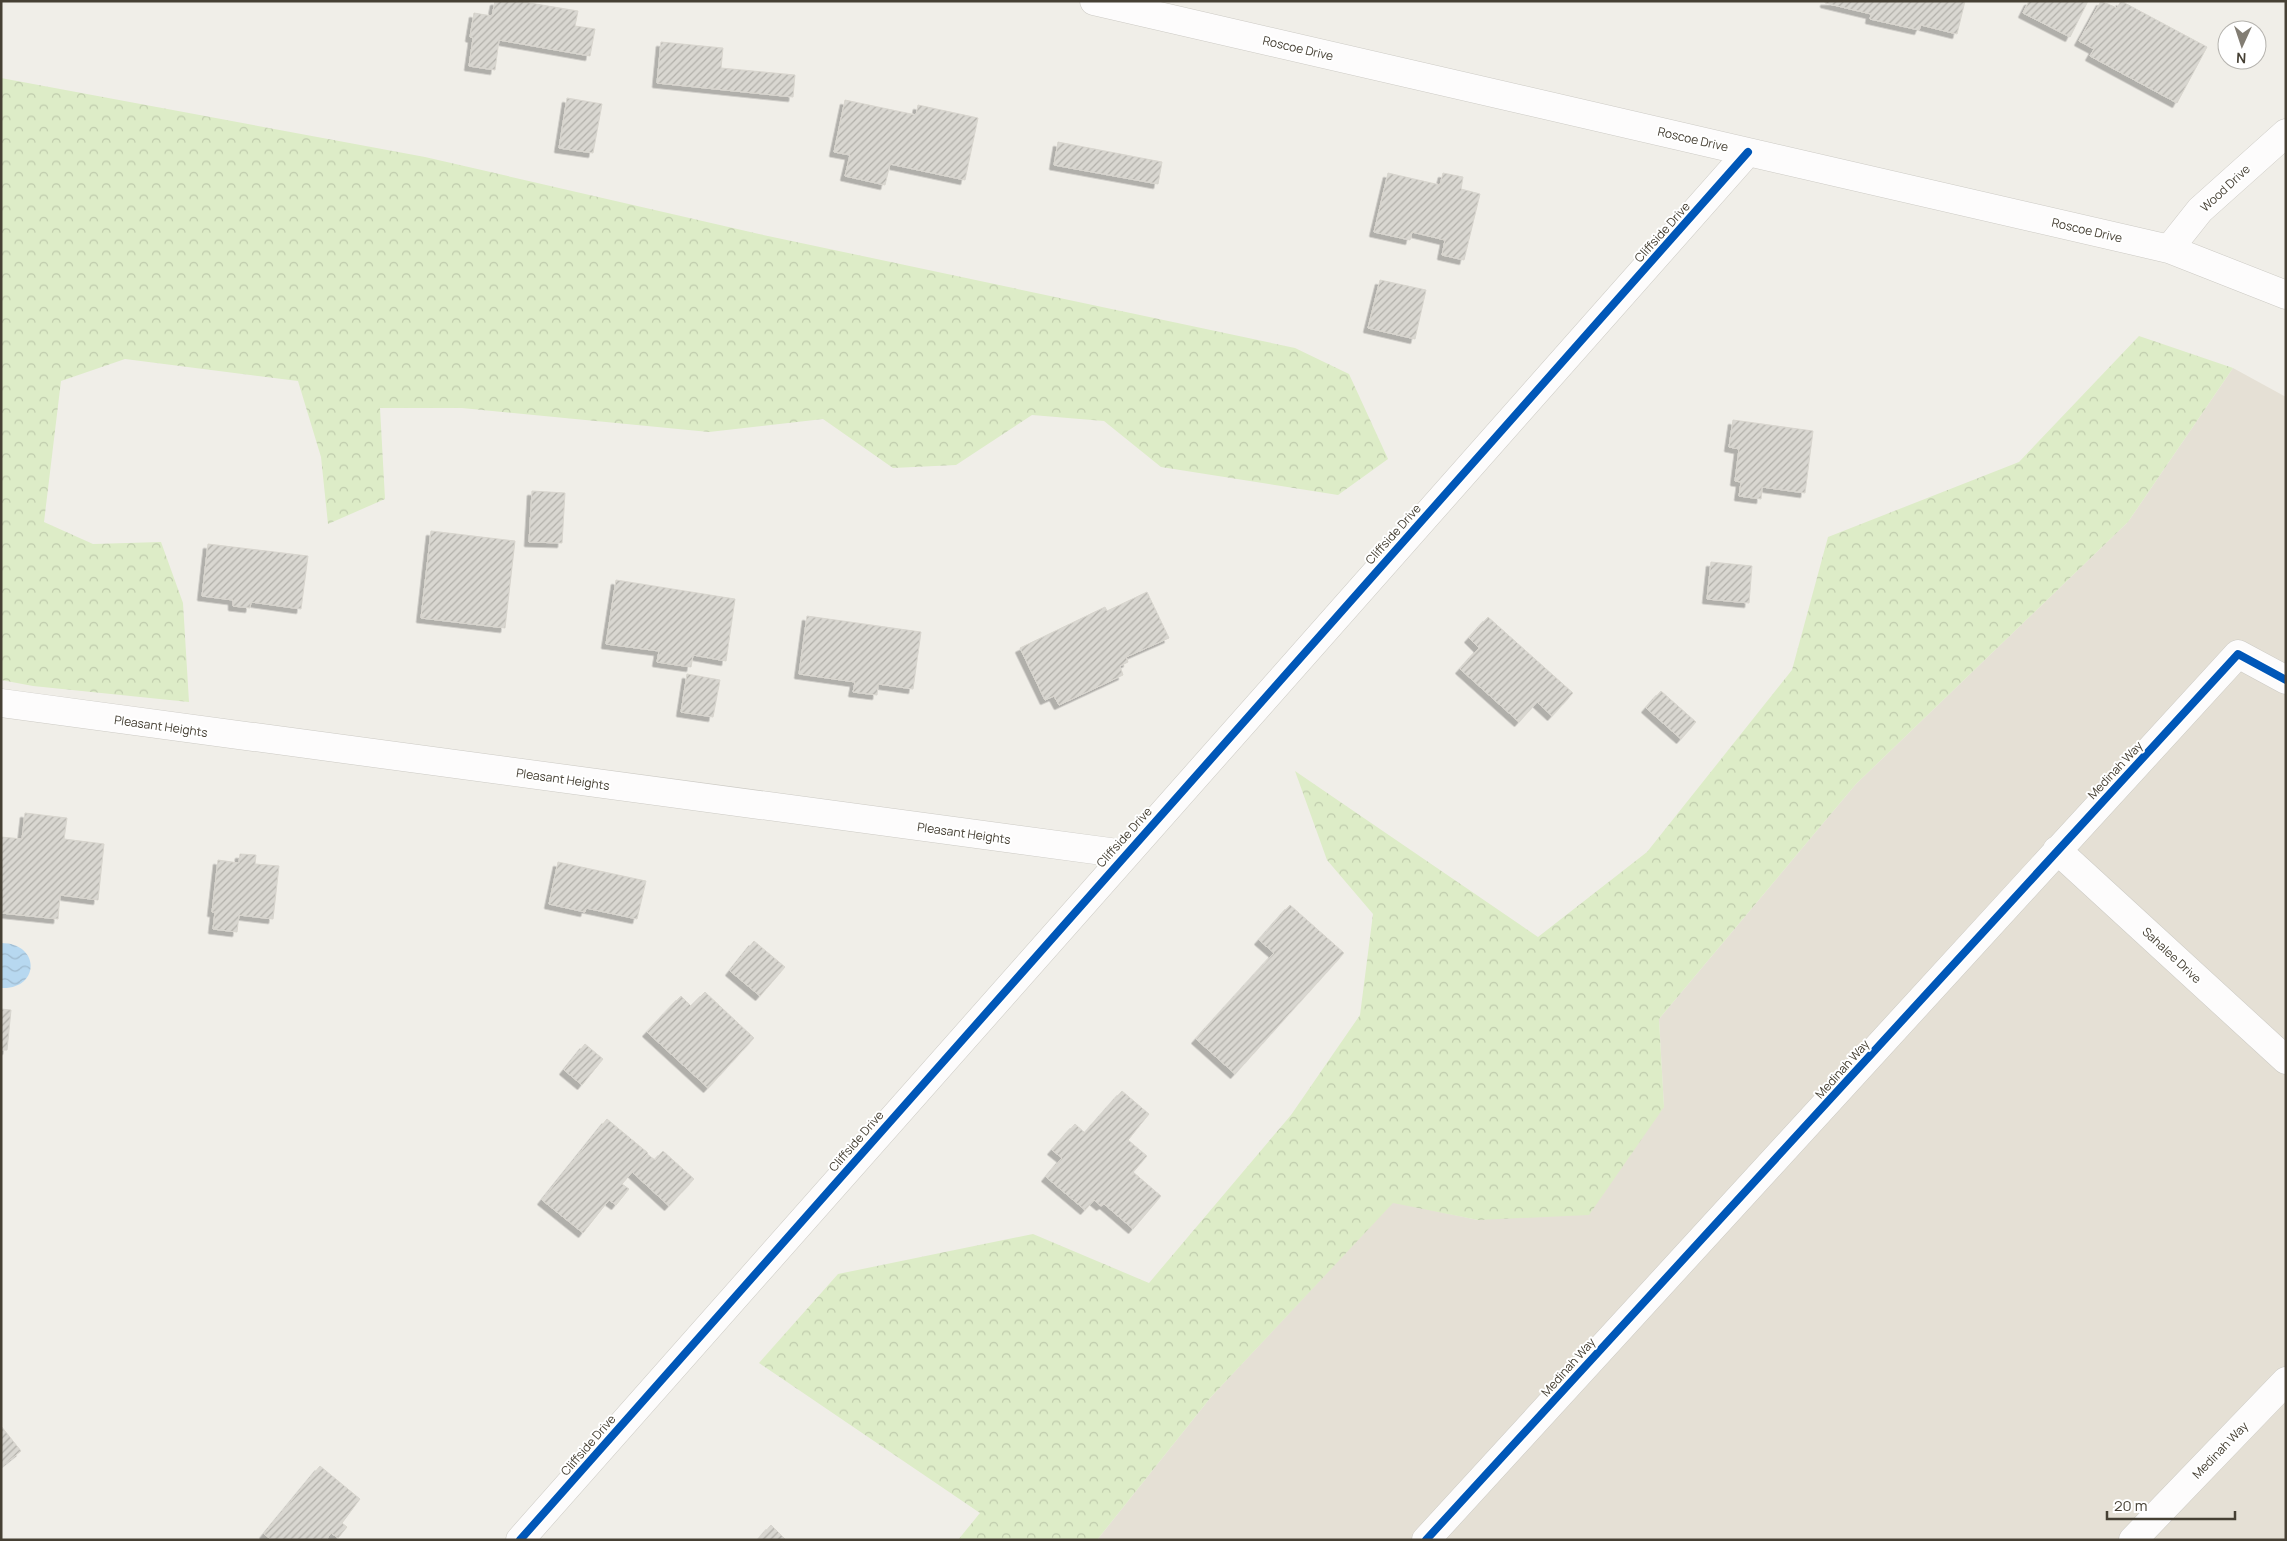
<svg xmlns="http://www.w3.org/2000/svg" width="2287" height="1541" font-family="Manrope,sans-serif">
  <defs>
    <pattern id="forest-crowns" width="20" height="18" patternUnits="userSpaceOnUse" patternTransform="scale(1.25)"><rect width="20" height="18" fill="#ddecc7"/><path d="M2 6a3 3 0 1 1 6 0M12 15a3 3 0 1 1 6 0" fill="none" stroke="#bfcbac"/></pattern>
    <pattern id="water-waves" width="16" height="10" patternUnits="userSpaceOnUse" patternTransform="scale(1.25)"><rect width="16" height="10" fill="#b7d8f0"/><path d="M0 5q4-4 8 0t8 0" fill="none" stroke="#9fbace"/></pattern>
    <pattern id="building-hatch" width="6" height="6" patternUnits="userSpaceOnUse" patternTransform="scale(1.25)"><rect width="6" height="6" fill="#d9d7d1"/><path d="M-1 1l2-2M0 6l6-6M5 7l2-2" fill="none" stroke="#b2b0aa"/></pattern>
    <filter id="shadow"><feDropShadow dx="-4.5" dy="4.5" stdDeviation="0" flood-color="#0004"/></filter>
  </defs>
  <rect width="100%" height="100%" fill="#f0eee8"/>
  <!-- residential -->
  <path fill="#e5e0d5" d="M2233 368 2286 397V1540H1097L1211 1397 1393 1202 1478 1220 1664 1107 1659 1019 1856 784 2128 522Z"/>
  <!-- forest -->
  <path fill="url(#forest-crowns)" d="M1 78 425 157 759 234 1295 348 1349 374 1388 459 1338 495 1161 467 1104 421 1032 415 956 465 893 468 823 419 709 432 462 408H380L385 499 328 524 321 457 298 381 125 359 61 381 44 522 93 544 161 542 183 603 189 702 33 686 1 680Z
    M2139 336 2233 368 2128 522 1856 784 1659 1019 1664 1107 1589 1215 1478 1220 1393 1203 1211 1397 1097 1540H958L980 1513 759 1363 838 1274 1033 1234 1149 1283 1291 1115 1360 1015 1373 914 1327 860 1295 771 1538 937 1647 852 1792 670 1828 537 2019 462Z"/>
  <!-- water -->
  <path fill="url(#water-waves)" d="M1 943C41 943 40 990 1 988Z"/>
  <!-- building -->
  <path fill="url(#building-hatch)" stroke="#d8d5ce" filter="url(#shadow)" d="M495 1H518L578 11 575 26 595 29 590 56 499 40 495 70 469 66 473 38 470 37 474 13 492 16Z
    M1825 1H1965L1957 34 1921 25 1919 30 1870 19 1871 14 1825 3Z
    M2029 1H2088L2070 37 2023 13Z
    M2101 1 2117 8 2121 1 2207 47 2177 103 2090 56 2094 49 2079 41Z
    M661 42 723 48 721 68 795 75 793 97 657 83Z
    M567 98 602 104 593 153 559 148Z
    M845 100 916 115 918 105 978 118 965 180 890 164 885 185 845 176 850 155 834 152Z
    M1058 142 1162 162 1158 184 1054 165Z
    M1388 173 1440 185 1443 173 1463 177 1461 189 1480 194 1464 260 1442 255 1445 240 1412 232 1410 240 1374 232Z
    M1380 280 1426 290 1415 339 1368 328Z
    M1733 420 1813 431 1805 493 1762 487 1761 499 1739 496 1741 482 1735 481 1739 449 1729 447Z
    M532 491 565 493 562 543 529 542Z
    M431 531 515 541 505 628 421 618Z
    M208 544 308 556 301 609 251 602 250 608 233 606V600L202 596Z
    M1711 562 1752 566 1749 603 1707 599Z
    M616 580 735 599 726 661 693 655 691 667 657 662 659 651 606 644Z
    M1147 592 1169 638 1126 657 1128 662 1120 666 1123 675 1059 705 1054 696 1045 700 1020 648 1105 607 1107 611Z
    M807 616 921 632 913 689 878 684 877 695 853 692 855 682 799 674Z
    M1488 617 1573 693 1552 716 1537 702 1519 722 1460 669 1479 648 1469 638Z
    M687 674 720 680 713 717 681 712Z
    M1661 691 1696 722 1681 739 1646 708Z
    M25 813 67 818 64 839 104 844 98 900 60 895 58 919 1 913V837L22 839Z
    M240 854 256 855 255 864 279 866 273 919 239 915 237 932 213 929 215 912H212L218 860 239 863Z
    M558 862 646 881 637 919 586 908 585 912 549 904Z
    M1290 905 1344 953 1235 1074 1196 1039 1274 953 1259 940Z
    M754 941 785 967 760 996 730 971Z
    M705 992 754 1038 708 1088 647 1032 681 996 691 1006Z
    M1 1009 11 1010 7 1050H1Z
    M585 1044 603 1059 582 1085 564 1070Z
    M1122 1091 1149 1114 1128 1140 1147 1156 1133 1172 1161 1196 1133 1229 1104 1204 1101 1206 1094 1200 1085 1210 1046 1177 1062 1158 1052 1150 1075 1124 1085 1133Z
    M607 1119 648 1153 622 1184 629 1189 616 1205 609 1200 583 1233 542 1200Z
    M663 1151 694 1179 669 1206 632 1172 647 1154 655 1160Z
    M1 1426 21 1451 1 1467Z
    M320 1466 360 1499 342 1523 347 1527 338 1538 331 1533 326 1540H272L264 1534Z
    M771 1525 786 1540H758Z"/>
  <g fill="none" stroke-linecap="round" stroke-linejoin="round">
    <defs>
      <path id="street" d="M1094 1 2169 249 2286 295
        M2169 249 2200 210 2286 133
        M1 703 1125 854
        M2057 850 2286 1060
        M520 1540 1748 152
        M1426 1540 2238 654 2286 680
        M2133 1540 2286 1381"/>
    </defs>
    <!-- street casing -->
    <use href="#street" stroke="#cccac4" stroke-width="29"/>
    <!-- street -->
    <use href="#street" stroke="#fdfcfc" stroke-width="28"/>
    <defs>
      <path id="cycleway" d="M520 1540 1748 152
        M1426 1540 2238 654 2286 680"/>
    </defs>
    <!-- cycleway casing -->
    <use href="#cycleway" stroke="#fff" stroke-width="11"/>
    <!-- cycleway -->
    <use href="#cycleway" stroke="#0057b8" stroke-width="8"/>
  </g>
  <g text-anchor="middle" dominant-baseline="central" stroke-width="4" stroke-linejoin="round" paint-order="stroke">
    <!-- street labels -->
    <g font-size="12" fill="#464034" stroke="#fff">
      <text transform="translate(1298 48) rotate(13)">Roscoe Drive</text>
      <text transform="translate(1693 139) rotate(13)">Roscoe Drive</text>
      <text transform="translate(2225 188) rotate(-43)">Wood Drive</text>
      <text transform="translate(2087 230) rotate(13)">Roscoe Drive</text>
      <text transform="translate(1662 232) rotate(-48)">Cliffside Drive</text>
      <text transform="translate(1393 534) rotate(-48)">Cliffside Drive</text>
      <text transform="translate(161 726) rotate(8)">Pleasant Heights</text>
      <text transform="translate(2115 770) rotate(-47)">Medinah Way</text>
      <text transform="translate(563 779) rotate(8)">Pleasant Heights</text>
      <text transform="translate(964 833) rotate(8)">Pleasant Heights</text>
      <text transform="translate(1124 837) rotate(-48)">Cliffside Drive</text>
      <text transform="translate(2172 955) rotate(43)">Sahalee Drive</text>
      <text transform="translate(1842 1069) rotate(-48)">Medinah Way</text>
      <text transform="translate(856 1141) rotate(-49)">Cliffside Drive</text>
      <text transform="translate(1568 1367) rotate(-48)">Medinah Way</text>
      <text transform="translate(588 1445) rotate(-49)">Cliffside Drive</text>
      <text transform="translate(2220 1450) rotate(-46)">Medinah Way</text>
    </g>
  </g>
  <!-- border -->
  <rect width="2287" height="1541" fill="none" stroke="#464034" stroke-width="5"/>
  <!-- north arrow -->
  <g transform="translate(2242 45) rotate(183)"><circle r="24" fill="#ffffff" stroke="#b5b3ae"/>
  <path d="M0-4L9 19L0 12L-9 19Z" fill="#827d73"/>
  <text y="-8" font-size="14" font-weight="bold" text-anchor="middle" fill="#464034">N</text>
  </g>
  <!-- scale -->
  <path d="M2107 1511v8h128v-8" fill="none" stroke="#464034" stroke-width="2.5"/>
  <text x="2114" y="1511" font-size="15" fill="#464034" stroke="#ffffff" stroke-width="4" paint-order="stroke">20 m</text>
</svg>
